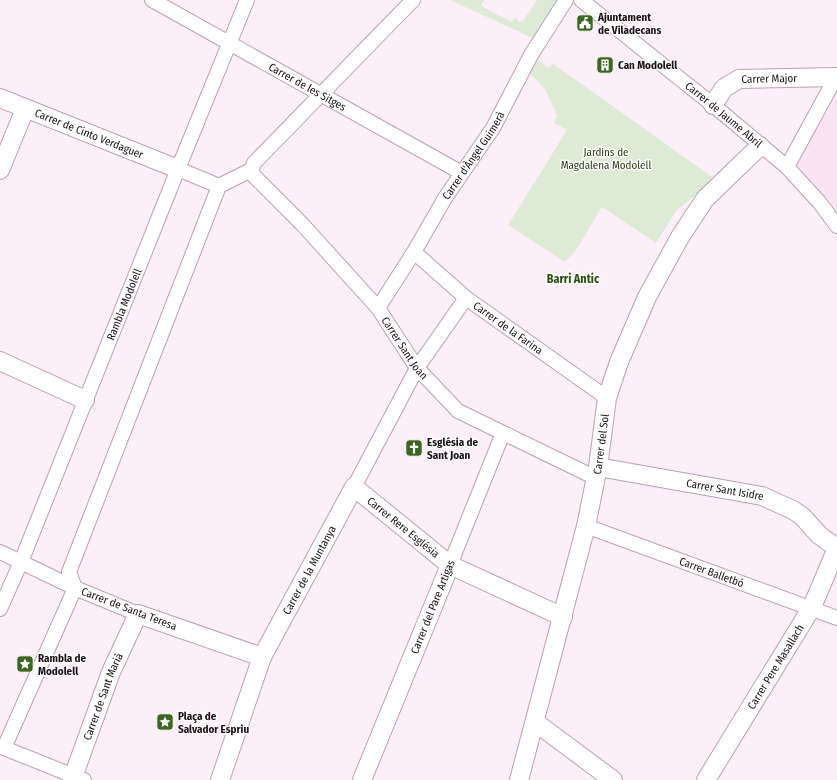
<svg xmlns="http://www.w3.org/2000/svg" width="837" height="780" font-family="'Fira Sans Condensed',sans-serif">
  <rect width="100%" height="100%" fill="#fceff7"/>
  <!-- built -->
  <path fill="#fbe4f2" d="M837 96V210L796 164Z"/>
  <!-- green -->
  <path fill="#ddead6" d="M450 0H484L481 6 512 22 515 17 520 22 523 21 537 0H557L533 38Z
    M538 60 549 68 552 63 715 179 676 211 656 243 602 207 576 250 565 262 508 225 567 130 554 123 557 115 545 89 530 73Z"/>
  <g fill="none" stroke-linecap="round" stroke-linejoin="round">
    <defs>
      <g id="pedestrian">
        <path id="s1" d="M152 0 462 173"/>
        <path id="s2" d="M581 0 713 105 787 167 820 203 837 226"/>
        <path d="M787 167 836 77"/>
        <path d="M178 169 219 186"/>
        <path id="s3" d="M251 170 254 176 302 224 378 308 417 368 458 411 596 478"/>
        <path d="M251 170 254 163 413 0"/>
        <path id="s4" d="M414 252 466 298 607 398"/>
        <path id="s5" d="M378 308 414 252 445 198 493 128 531 55 566 0"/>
        <path d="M354 487 417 368 466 298"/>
        <path id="s6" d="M586 526 837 618"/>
        <path d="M0 552 75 588 138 614"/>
        <path d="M450 565 503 433"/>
        <path id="s7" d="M0 609 21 562 178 169 247 0"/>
        <path d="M84 780 4 748 75 588 69 572 219 186 251 170"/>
      </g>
      <g id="minor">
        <path id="s8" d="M0 98 178 169"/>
        <path id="s9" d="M713 105 724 88 739 79 837 77"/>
        <path d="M0 170 25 109"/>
        <path d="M0 361 85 400"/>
        <path id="s10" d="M598 467 762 496 793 510 802 516 819 535 837 548"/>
        <path d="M535 722 613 780"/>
        <path id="s11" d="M72 780 111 672 138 614 262 657"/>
        <path id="s12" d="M220 780 262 657 354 487 450 565 563 617"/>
        <path d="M362 780 450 565"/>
        <path id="s13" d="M519 780 586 526 598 467 607 398 619 362 647 297 680 237 705 199 760 146"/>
        <path id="s14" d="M706 780 812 607 837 548"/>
      </g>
    </defs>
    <!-- pedestrian casing -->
    <use href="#pedestrian" stroke="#bd9fb1" stroke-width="16"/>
    <!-- minor casing -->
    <use href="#minor" stroke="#bd9fb1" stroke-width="20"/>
    <!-- pedestrian -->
    <use href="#pedestrian" stroke="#fff" stroke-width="14"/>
    <!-- minor -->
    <use href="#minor" stroke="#fff" stroke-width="18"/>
  </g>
  <!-- icons -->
  <defs>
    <symbol id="civic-square" viewBox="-11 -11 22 22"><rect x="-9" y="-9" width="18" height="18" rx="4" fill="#3d6623" stroke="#fff"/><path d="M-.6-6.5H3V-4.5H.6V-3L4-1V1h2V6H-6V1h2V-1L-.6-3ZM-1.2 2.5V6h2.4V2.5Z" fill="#fff"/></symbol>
    <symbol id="building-square" viewBox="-11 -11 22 22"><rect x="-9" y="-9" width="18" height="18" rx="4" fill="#3d6623" stroke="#fff"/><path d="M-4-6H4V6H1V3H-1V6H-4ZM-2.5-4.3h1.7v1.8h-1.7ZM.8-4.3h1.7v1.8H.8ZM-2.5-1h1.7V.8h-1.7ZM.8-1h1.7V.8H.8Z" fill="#fff"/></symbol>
    <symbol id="church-square" viewBox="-11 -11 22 22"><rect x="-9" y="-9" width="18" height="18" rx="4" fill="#3d6623" stroke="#fff"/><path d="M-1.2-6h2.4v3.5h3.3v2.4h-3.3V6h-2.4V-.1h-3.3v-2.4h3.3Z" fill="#fff"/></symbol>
    <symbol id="sight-square" viewBox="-11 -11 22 22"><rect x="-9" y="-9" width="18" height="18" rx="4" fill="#3d6623" stroke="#fff"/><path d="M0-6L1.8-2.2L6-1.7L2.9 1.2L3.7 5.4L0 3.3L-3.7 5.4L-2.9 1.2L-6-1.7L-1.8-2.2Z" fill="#fff"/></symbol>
  </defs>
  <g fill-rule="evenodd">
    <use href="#civic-square" x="575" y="13" width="20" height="20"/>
    <use href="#building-square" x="595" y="55" width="20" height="20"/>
    <use href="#church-square" x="404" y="438" width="20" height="20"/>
    <use href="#sight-square" x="15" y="654" width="20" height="20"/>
    <use href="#sight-square" x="155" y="712" width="20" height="20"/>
  </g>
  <g text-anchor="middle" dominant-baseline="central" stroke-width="3" stroke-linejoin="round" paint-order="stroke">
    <!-- poi labels -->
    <g font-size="11" font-weight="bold" fill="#1b1117" stroke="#fff" text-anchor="start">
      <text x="598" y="17">Ajuntament<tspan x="598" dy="13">de Viladecans</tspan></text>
      <text x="618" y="65">Can Modolell</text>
      <text x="427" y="442">Església de<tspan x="427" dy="13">Sant Joan</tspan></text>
      <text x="38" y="658">Rambla de<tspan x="38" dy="13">Modolell</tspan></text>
      <text x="178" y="716">Plaça de<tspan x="178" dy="13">Salvador Espriu</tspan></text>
    </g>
    <!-- street labels -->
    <g font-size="11" fill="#1b1117" stroke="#fff">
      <text stroke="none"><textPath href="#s9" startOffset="68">Carrer Major</textPath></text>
      <text stroke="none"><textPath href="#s1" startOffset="178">Carrer de les Sitges</textPath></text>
      <text stroke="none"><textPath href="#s2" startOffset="183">Carrer de Jaume Abril</textPath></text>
      <text stroke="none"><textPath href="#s8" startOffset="96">Carrer de Cinto Verdaguer</textPath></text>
      <text stroke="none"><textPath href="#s5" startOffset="180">Carrer d'Àngel Guimerà</textPath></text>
      <text stroke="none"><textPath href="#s7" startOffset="329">Rambla Modolell</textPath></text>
      <text stroke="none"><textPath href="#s4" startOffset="121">Carrer de la Farina</textPath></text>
      <text stroke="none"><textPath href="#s3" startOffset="236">Carrer Sant Joan</textPath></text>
      <text stroke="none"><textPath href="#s13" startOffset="346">Carrer del Sol</textPath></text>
      <text stroke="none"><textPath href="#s10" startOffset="129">Carrer Sant Isidre</textPath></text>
      <text stroke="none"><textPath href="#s12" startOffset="387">Carrer Rere Església</textPath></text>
      <text stroke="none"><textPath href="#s12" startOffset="229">Carrer de la Muntanya</textPath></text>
      <text stroke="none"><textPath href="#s6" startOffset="134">Carrer Balletbó</textPath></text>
      <text transform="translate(433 607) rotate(-68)">Carrer del Pare Artigas</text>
      <text transform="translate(129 609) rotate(21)">Carrer de Santa Teresa</text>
      <text stroke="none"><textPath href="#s14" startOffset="133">Carrer Pere Masallach</textPath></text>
      <text stroke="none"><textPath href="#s11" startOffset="89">Carrer de Sant Marià</textPath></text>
    </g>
    <!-- park labels -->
    <g font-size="11" fill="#1e3b0a" stroke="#fff">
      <text x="606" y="152">Jardins de<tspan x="606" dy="13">Magdalena Modolell</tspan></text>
    </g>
    <!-- neighbourhood labels -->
    <g font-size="12" font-weight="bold" fill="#294e0f" stroke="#fff">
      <text x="573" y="279">Barri Antic</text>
    </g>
  </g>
</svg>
